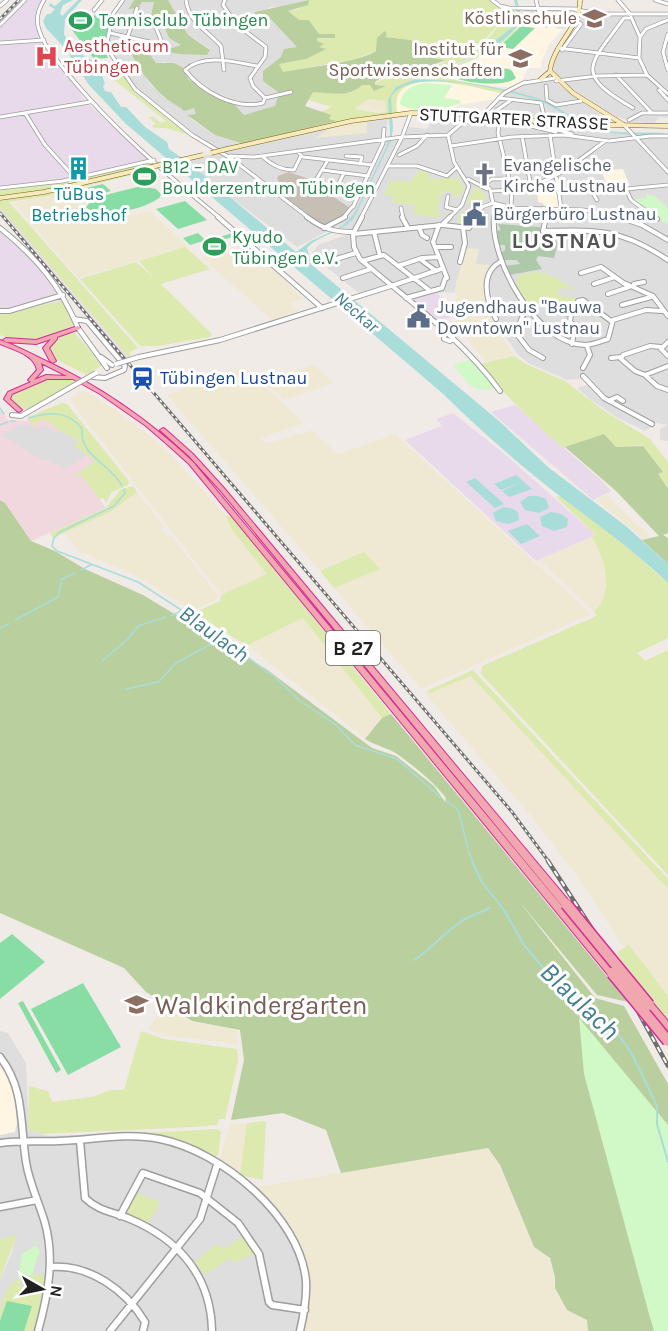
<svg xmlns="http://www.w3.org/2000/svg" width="668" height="1331" font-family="Karla,sans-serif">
  <rect width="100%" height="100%" fill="#f1ebe8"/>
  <!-- residential -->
  <path fill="#dfdede" d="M123 0H134L128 8 142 2 154 1 152 15 163 16 161 21 169 38 181 45 172 48 162 46 156 50 179 54 210 49 188 35 168 0H308L285 6 270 7 258 14 267 15 298 47 281 57 263 71V81L279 93 275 107 244 115 236 106 196 85 165 62 156 63 153 57 134 60 150 84 167 98 178 105 194 108 197 114 188 115 192 120 215 135 244 144 218 150 192 135 130 84 106 47 114 11Z
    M523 9H538L555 20 551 9 574 12 564 29H556V22H544V25L535 26Z
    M583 14 624 16 668 14V118L659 117 654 124 634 122 617 117 587 100 554 74 553 64 556 54 574 21H579Z
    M551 79 603 116 607 122 552 123 493 114 488 110 508 92 527 82Z
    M449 114 484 116 549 125 602 126 604 130 668 136V441L660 440V429L667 425 656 423 645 431 618 418 591 400 577 388 590 384 586 378 567 380 528 363 517 354 493 317 457 279 455 293 446 292 406 298 389 286 360 294 314 257 312 253 318 245 349 234 353 235V243L359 256 353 233 336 227 297 247 182 161 290 135 388 116 386 137 404 136 409 127 427 129 431 122 441 123Z
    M0 1031 8 1033 26 1063 29 1130 48 1136 125 1133 162 1136 219 1162 240 1175 261 1192 282 1215 302 1251 310 1290 304 1331H0V1279L11 1255 16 1236 0 1239Z"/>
  <!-- commercial -->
  <path fill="#f1d8de" d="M62 403 100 468 82 475 106 508 31 541 5 503 0 500V410L8 420 27 421 28 417Z"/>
  <!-- industrial -->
  <path fill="#e8daea" d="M27 0H43L35 16 38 32 87 103 147 157V161L48 183 0 187V27Z
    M0 208 92 316 129 358 124 359 110 343 0 215Z
    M0 230 17 243 40 270 62 300 0 315Z
    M435 291 453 312 449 318 438 321 409 297Z
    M515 405 602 481 611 491 593 500 491 412Z
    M453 413 507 456 596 535 536 561 405 440 442 426 436 419Z"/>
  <!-- education -->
  <path fill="#fef6e3" d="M525 14 535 26 545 25 544 22H557L556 28 563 29 548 46 541 63V68H527L522 82 508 87 495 86 493 88 501 93 495 99 458 105 450 111 396 112 397 97 400 90 432 74 473 61 520 26Z
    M623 169 630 186 609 188 601 171Z
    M537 190H557L560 208H544L543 203 538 202Z
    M0 1063 9 1076 14 1088 17 1123 15 1132 0 1135Z"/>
  <!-- construction -->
  <path fill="#c5c0b3" d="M289 172 306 178 350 208 346 214 332 225 320 226 271 187 281 184 277 179 278 176Z"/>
  <!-- farmland -->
  <path fill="#efe9d4" d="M368 98 385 101 386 112 353 109Z
    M367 120V133L315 138 333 126Z
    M65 192 99 224 150 211 188 246 78 278 14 203Z
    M249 244 303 299 291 303 299 311 272 320 202 258Z
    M465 248 479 249 476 264 492 265 488 273V302L504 340 515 355 487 363 455 326 457 312 455 290Z
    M314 365 334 383 284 400 263 381Z
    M244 367 304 423 261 438 267 444 312 430 338 454 395 434 591 614 421 689 334 588 379 569 364 552 320 571 167 395Z
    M84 390 116 410 168 451 225 515 233 531 267 574 221 595 69 399Z
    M137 492 164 526 160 529 167 536 171 535 218 596 216 600 193 611 136 576 79 551 64 533 110 512Z
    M608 494 612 501 651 537 644 539 596 500Z
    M592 537 600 551 606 573 605 593 601 605 594 612 539 560Z
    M303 618 382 718 365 739 248 646Z
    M470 675 668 889V996L629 946 624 948 574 872 531 816 424 692 430 693Z
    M164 1005 191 1022 236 1030 238 1044 167 1036 148 1029Z
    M247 1123 240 1175 219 1162 230 1125Z
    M487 1148 499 1164 533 1247 549 1258 555 1277 554 1288 567 1310 587 1320 588 1331H304L310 1290 302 1251 282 1215 255 1187Z"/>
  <!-- grass -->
  <path fill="#dce9af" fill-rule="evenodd" d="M309 0H491L505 10 500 23 469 56C484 44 500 28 507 10L517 11 520 14 514 26 485 50 433 73C456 65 523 41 521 11L524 16C514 44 471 62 444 70L450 79 437 76 504 90 501 93C476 88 387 61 397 112L450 111 387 114 337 123 328 119 331 115 320 112 332 107 308 100 313 92C330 93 349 98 362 85H370L374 91 384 85 375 86 374 83 390 77 404 76 411 78 431 70 429 68 445 62V59L433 58 444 52 427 49 411 40 386 37 378 45 376 51 355 59 283 72 279 64 306 59 309 46 317 41 316 38 332 39 319 34 309 20H299L287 11 299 9ZM368 99 385 101 386 112 379 113 354 109Z
    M117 67 130 84 192 135C178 134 171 126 154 128L152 126 156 124 148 117H154L161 123 166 121 113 79 105 68Z
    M146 163H153L160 168 47 196 9 202 138 348 130 352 131 357 129 358 0 208V201H3L0 199V189L53 184Z
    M424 169 429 170 425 173 430 175 429 178 440 180 444 176 453 179 462 177 458 178 464 188 460 195 461 197 451 196 453 192 444 191V195H440L437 212 441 213 438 218 412 214 417 205 391 203 395 197 383 195 392 180 411 182 417 172H420Z
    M473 188 479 190 480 188 482 193 486 194 482 204 478 205 472 216 469 217 474 219 466 225 469 227 456 224 460 222 457 218 460 213 470 211 467 209 472 204 467 203 470 195H474L471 194Z
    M185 247 210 269 161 284 212 334 210 337 158 346H140L80 279 136 262 153 277 139 261Z
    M537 272C552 273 563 284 577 290L560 288 557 295 580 299 577 302 559 301 525 305 512 285 518 284 516 279 521 274Z
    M60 301 64 303 73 324 71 328C47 339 25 345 0 335V315Z
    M75 333 102 365 87 375 55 359 48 353 49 343 61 335Z
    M514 356 526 364 565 381 603 410 650 439 668 462V489L657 474 663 472 642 445 616 447 604 434 563 448C533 421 504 396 480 364Z
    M64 377 76 381 41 403 26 409 19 408 9 400 10 394 45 379Z
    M62 403 67 404 129 481 128 485 112 492 106 503 103 498 99 499 81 475 71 478 93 462V459L72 445 79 441 60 431 44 419 32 426 28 417Z
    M133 486 137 492 110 512 53 538 50 533 106 508 120 490Z
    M560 496 618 539 668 583V638L637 653 645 661 668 650V875L481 674 482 666 592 618 597 615 594 612C615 591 605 559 592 537L596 535 556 497Z
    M225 515 233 518 391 714 382 718 303 618 247 646 198 615 200 610 220 601 221 595 267 574 233 531Z
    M364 552 380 569 334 588 320 571Z
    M473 670 668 879V889L471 676 430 693 427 691Z
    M629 945 668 996V1020L626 969 617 952Z
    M141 1031 164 1039 237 1049 238 1061 225 1119H219L217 1125 193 1127 43 1134 28 1130 29 1086 48 1091 52 1102 92 1097 111 1090H124Z
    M266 1121 263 1180 240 1175 247 1123Z
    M217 1129 221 1132 218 1155 214 1159 162 1136 143 1133Z
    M134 1192 161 1202 147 1224 124 1213Z
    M17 1235 0 1279V1239Z
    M245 1235 256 1253 234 1263 230 1258 205 1275 195 1262 216 1244 224 1249Z
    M37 1273 44 1277 43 1296 34 1331H0C0 1311 0 1285 22 1278L19 1285 24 1287 27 1279Z"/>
  <!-- forest -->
  <path fill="#bacf9e" d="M134 0H168L188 35 210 50 207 55 179 54 156 50V46L172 48 181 45 169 38 161 20 163 16H151L154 2H142L138 8 128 9Z
    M309 0 308 5 288 11 299 20H309L319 34H335V38H317V41L324 44 319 47 326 49 306 59 279 64 283 72C308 67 356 63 376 51L377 38 385 31 387 35 385 37 411 40 427 49 444 51 446 53 433 58 446 60 399 77 381 78 375 82V85L386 86 374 91 370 85H362C349 98 330 93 313 92L305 106 331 115 329 119 337 121 244 144 215 135 187 115 196 114 194 108 184 111C179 106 174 104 168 100 150 85 137 68 128 46 140 47 150 52 156 63H174L182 67 189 80 236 106 244 115 275 106 279 93 263 81V71L281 57 284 49 297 47 267 15 255 14V12Z
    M604 434 616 447 643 446 663 472 658 474 668 489V533L663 535 668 538V564L642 540 659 536 616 491 565 447Z
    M0 500 5 503 31 541 55 551 85 569 143 595 266 669 372 748 396 756 434 786 445 802 446 798C434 782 416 768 400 756 390 748 376 746 365 739L382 718 391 714 628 1002 597 995 518 900 595 998 624 1006 668 1084V1331H588L587 1320 567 1310 555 1288V1277L550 1258 534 1247 500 1165 488 1148 341 1173 326 1130 283 1113 231 1120 244 1060 240 1030 192 1021 146 992 124 968 0 913Z"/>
  <!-- cemetery -->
  <path fill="#aec9a9" d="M498 224 540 227V233L550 234 558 243 554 258 538 256 536 260 542 269 509 275 505 266 520 264 517 260H503L502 252 505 250V245H499L497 231 501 230Z"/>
  <!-- park -->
  <path fill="#d1f8c7" d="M425 83 452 85 444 98 460 100 461 103C444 110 420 113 402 106L400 104C403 89 411 86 425 83Z
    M646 194 654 196 668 208V225L631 200 647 198Z
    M472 359 494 388C470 394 468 382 453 365Z
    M579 1018 668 1125V1331H654L649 1314 584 1074Z
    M35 1246 40 1250 32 1274 25 1279 18 1278 22 1254Z"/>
  <!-- pitch -->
  <path fill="#88dda4" d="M76 15 111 16C109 31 100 43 108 58L94 59 72 30 71 23Z
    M521 26 535 28 513 49 499 47Z
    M463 65 509 69 512 71 516 78C505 88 460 83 449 75L450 70 463 67Z
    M103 184 111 191 78 200 70 192Z
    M141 186 156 189 161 194 160 197C149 208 98 221 86 207L94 198Z
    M185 201 207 220 178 229 156 209Z
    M236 232 239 235 215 242 225 251 216 253 203 241 190 245 183 238 198 233 206 241Z
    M12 934 45 962 0 999V943Z
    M83 983 121 1047 68 1075 31 1009Z
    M23 1001 61 1070 56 1073 18 1003Z
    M7 1301 32 1306 24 1331H0V1321Z"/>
  <!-- parking -->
  <path fill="#ddd" d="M29 425 37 429 44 425 57 432H62L79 441 73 445 87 455 65 469 48 460H42L1 435 18 426Z"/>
  <!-- water -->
  <path fill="#a9ddda" d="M62 0H73L63 5 60 13 62 16 78 0H82L65 19 64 35 84 56 98 63 105 84 103 86 105 91 111 92 121 107H126L145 127 167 142 169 149 189 163 296 252 311 241 341 227 354 214 386 148 390 134 388 100 396 87 478 54 514 26 519 18 514 0H517L522 18C503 55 447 63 415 80 450 78 514 88 547 102 564 109 576 124 594 129 618 135 644 131 668 133 654 137 607 134 592 130 573 124 561 110 544 103 514 91 409 64 391 97L393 129 391 141 354 218C341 233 319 235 307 248L312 265 499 421 548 467 627 527 668 564V583C635 551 598 525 561 497 519 465 479 429 441 392L126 124 89 85 78 68 73 64 69 53 46 28 43 21 47 14H50L55 9 49 6 50 3 55 6Z
    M516 475 532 489 509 497 502 491 519 483 501 490 494 484Z
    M475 478 504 504 495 508 466 482Z
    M529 496H538L546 499 549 508 539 513 525 510 520 502Z
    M503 507 511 508 518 512 519 520 508 524 496 521 493 513Z
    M551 512 561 514 568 519 567 527 554 531 542 526 540 517Z
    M527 524 540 536 521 544 508 531Z"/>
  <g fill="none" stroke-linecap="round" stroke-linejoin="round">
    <!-- stream-far1 -->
    <path stroke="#a9ddda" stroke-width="1.5" d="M0 408 4 414
      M29 418C50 412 68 410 82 429 79 456 111 464 122 486
      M11 421H15
      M0 425 8 422
      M124 489 125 493 114 506 60 532 54 538 52 546 57 551 138 582 209 628 278 680 298 699 337 726 355 745 397 759 440 797
      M81 570 91 565
      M171 616 181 611
      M15 620 58 597 62 579 75 573
      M0 628 9 624
      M102 661 128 639 138 626 166 617
      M126 689 158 682 176 663 215 642
      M447 801 458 810 468 848
      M468 851 473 862"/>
    <!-- stream -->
    <path stroke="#a9ddda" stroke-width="2" d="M472 861 481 881 504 910 524 945 562 990 576 998 616 1031 632 1054 657 1106V1124L668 1162
      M414 960C431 949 443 934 459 923 468 916 480 913 490 908"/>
    <defs>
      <path id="pedestrian" d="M531 187 559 189"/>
      <path id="minor-far2" d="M44 0C39 8 36 17 38 26 42 44 56 59 67 73 112 128 165 173 220 218
        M123 0 113 14 106 47 135 89 192 135 232 159 309 218
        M186 0C189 23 207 30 221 46L224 70
        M225 0 223 5 236 24 266 47 265 57 250 78 253 86 265 98
        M492 0 500 6 509 8 577 9
        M536 0 540 17 546 25
        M618 0 630 14
        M655 0 668 4
        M0 6 7 0
        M94 10 102 0
        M631 17 640 37 639 58 647 75 668 94
        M631 18H624C590 65 572 73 633 108
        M0 25 25 0
        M110 33 163 45 152 18
        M668 34 663 52 668 70
        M128 36 137 8
        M640 37 646 29 668 20
        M0 43 44 40
        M558 48 639 58
        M562 50 581 24 574 20
        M257 66C234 62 204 53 185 70 202 92 235 110 263 103L265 98
        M616 75 651 112
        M556 81 597 76 647 75
        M546 86 547 100 556 105 581 101
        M659 90 668 100
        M265 98 291 92
        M499 98 541 103 544 116
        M494 112 510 101
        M25 113 45 145 75 178
        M0 117 90 102
        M452 118 461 124
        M629 120 642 113H668
        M503 121 499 125 498 133 512 190 511 207
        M555 129 572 134
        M448 135 461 124 483 115 556 132
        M448 135 454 162 469 186 462 205 449 218
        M550 135 561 208
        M522 136 531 187
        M650 136H668
        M451 146 512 137 564 135 609 141 650 136
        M297 151 303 157 373 165
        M399 155 417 146 427 135
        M230 156 254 157 402 137 448 135
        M262 156C271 165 281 170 294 170L301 156
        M346 156 362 157 360 164
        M527 163 556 164
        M387 166H417L447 176 457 167
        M322 170 368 176
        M468 179 487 189
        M316 180 328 160
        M0 188 63 181 154 160
        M559 189H626L668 185
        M626 189 631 200 656 218
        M591 190 597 200
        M493 191C547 188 563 172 605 141
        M334 193 344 173
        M448 196 446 207 457 210
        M493 203 514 208 584 210 624 218
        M493 203 490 189 485 184 492 179H509
        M353 207 383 143 384 129
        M401 208 403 218
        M544 208 545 218
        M343 218 352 207
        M361 218 402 137 411 113
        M477 218 482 207 493 203
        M494 218 495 205"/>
      <path id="minor-far1" d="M218 217 322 308
        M307 217C323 229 334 232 354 232
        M402 217 408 228
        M494 217C490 260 536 344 585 345 592 345 601 341 608 339L613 320 646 310 662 311
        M546 217 543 231C598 230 620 228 668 260
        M619 217 642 225 668 240
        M654 217 657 219
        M439 225 433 242 447 278
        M443 225 469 228 477 217
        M419 227 422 235 427 238
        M0 228C36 257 60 285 78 328
        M324 228 345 217
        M354 232 362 217
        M353 234 354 247 360 259C409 301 462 339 500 391
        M354 234 442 225 450 217
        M436 247H451
        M380 256 384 255 429 290
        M420 259 436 271
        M362 261 380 256 374 232
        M326 262 356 253
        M460 262 465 243 463 228
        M398 266 422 258 439 257
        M581 273 601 267 629 287
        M343 278 371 269
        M624 283 653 296 668 316
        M594 284 615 277
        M634 284 644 282
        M391 286 441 269
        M608 294 629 287
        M406 298 442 288 445 279
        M586 303 578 301 583 300 611 321
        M622 305 651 297
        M565 309 571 310V314L564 313Z
        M0 311H9L63 295
        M530 311 523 315 516 333 529 350 543 358
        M571 314 570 322 575 326 572 344
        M74 319 87 321 125 366 124 370 105 378 93 377
        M496 319C486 300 479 272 502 261
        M445 331 444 339 450 341 453 338
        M668 342 661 349 668 356
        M661 347 650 346 623 355 621 359 635 371 645 375 668 366
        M611 358 621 357
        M583 368 590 355 587 346
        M645 375 657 386 668 390
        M583 376 604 398 652 424
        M610 400 617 397 623 401"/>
      <path id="minor" d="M0 1057C25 1089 20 1124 26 1162 29 1183 39 1202 45 1223 55 1259 48 1295 38 1331
        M80 1141 85 1198C98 1211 114 1212 130 1219 180 1240 211 1277 212 1331
        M0 1143C20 1140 39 1142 59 1141 92 1140 127 1132 160 1139 221 1151 300 1216 306 1281 307 1299 304 1314 300 1331
        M0 1207 37 1200
        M120 1216 143 1173 200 1193 238 1223 259 1254 269 1302 272 1305 305 1310
        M51 1267C89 1264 126 1290 145 1322L143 1331
        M110 1331 200 1219 217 1165"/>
      <path id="tertiary-far1" d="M576 10 604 14H668
        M524 83 555 78
        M483 115 504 93 525 82
        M624 125 668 172"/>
      <path id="tertiary" d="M78 328 107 368
        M101 357 112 365
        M139 357 220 340 391 286
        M12 415 21 416 73 386"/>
      <path id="secondary" d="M580 0C581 27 553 44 550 71L573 93 624 125
        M541 79 548 73
        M227 149 351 121 411 113 471 114 561 124 668 126
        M0 198 44 192 151 167"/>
      <path id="trunk" d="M78 326 80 327V329L57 337V339L49 348 56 361 53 363 50 361 43 348 51 339 36 344 6 342 3 340 6 338 36 340Z
        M0 340C14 345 28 352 42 359 98 385 148 419 193 462L615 970 617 973 615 976 612 977 609 976 189 464 168 445 146 426 100 394 73 379H47L12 394 10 399 22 410 19 412 17 411 4 399 8 392 31 382 28 380 37 370C34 354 13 350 0 344ZM41 363 67 376 46 375 34 380 43 370Z
        M163 428 165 429 193 454 224 488 569 901 570 904 569 907 566 908 563 907 220 490 189 456 161 431 160 430Z
        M649 1001 652 1002 668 1021V1032L665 1031 646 1008 644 1005 646 1002Z"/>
    </defs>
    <!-- pedestrian casing -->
    <use href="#pedestrian" stroke="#9e9e9e" stroke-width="3"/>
    <!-- minor-far2 casing -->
    <use href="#minor-far2" stroke="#9e9e9e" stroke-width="4.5"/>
    <!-- minor-far1 casing -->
    <use href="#minor-far1" stroke="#9e9e9e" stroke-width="6"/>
    <!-- minor casing -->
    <use href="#minor" stroke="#9e9e9e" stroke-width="9"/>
    <!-- tertiary-far1 casing -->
    <use href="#tertiary-far1" stroke="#9e9e9e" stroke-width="4.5"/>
    <!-- tertiary casing -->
    <use href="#tertiary" stroke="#9e9e9e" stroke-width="6"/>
    <!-- secondary casing -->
    <use href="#secondary" stroke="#776308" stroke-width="5"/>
    <!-- trunk casing -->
    <use href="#trunk" stroke="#d72c98" stroke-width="2"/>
    <!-- pedestrian -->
    <use href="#pedestrian" stroke="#fff" stroke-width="1.5"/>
    <!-- minor-far2 -->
    <use href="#minor-far2" stroke="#fff" stroke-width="3"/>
    <!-- minor-far1 -->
    <use href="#minor-far1" stroke="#fff" stroke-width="4"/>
    <!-- minor -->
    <use href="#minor" stroke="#fff" stroke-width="6"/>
    <!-- tertiary-far1 -->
    <use href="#tertiary-far1" stroke="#fff" stroke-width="3"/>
    <!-- tertiary -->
    <use href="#tertiary" stroke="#fff" stroke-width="4"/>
    <!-- secondary -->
    <use href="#secondary" stroke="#f8eabe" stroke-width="4"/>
    <!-- trunk -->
    <use href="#trunk" fill="#f0a7af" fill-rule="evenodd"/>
    <defs>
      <path id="rail-far1" d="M0 19 19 0
        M0 213 512 812 549 862"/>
      <path id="rail" d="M548 861 596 935 668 1066"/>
    </defs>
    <!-- rail-far1 casing -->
    <use href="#rail-far1" stroke="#6f6f6f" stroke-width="3"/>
    <!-- rail casing -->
    <use href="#rail" stroke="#6f6f6f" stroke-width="4.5"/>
    <!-- rail-far1 -->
    <use href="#rail-far1" stroke="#fff" stroke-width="1.5" stroke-dasharray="3" stroke-linecap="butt"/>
    <!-- rail -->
    <use href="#rail" stroke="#fff" stroke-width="2" stroke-dasharray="6" stroke-linecap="butt"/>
    <defs>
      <path id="tertiary-bridge" d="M116 364 139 357
        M73 386 96 373"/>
      <path id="secondary-bridge" d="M211 153 227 149
        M151 167 203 155"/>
      <path id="trunk-bridge" d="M566 904 649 1005
        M612 973 668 1041"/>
    </defs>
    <!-- tertiary-bridge casing -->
    <use href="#tertiary-bridge" stroke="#9e9e9e" stroke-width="6" stroke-linecap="butt"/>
    <!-- secondary-bridge casing -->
    <use href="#secondary-bridge" stroke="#776308" stroke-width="5" stroke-linecap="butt"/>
    <!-- trunk-bridge casing -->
    <use href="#trunk-bridge" stroke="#d72c98" stroke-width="13" stroke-linecap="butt"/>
    <!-- tertiary-bridge -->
    <use href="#tertiary-bridge" stroke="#fff" stroke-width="4"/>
    <!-- secondary-bridge -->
    <use href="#secondary-bridge" stroke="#f8eabe" stroke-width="4"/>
    <!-- trunk-bridge -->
    <use href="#trunk-bridge" stroke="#f0a7af" stroke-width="10"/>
  </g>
  <!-- icons -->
  <defs>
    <symbol id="school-bare" viewBox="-9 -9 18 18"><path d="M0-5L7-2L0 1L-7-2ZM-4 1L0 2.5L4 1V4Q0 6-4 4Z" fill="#8d6e63" stroke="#fff" stroke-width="2.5" paint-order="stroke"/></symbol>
    <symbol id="stadium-bare" viewBox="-9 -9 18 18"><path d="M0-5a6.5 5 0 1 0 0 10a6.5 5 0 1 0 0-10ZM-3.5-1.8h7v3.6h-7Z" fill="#2e9e5b" stroke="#fff" stroke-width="2.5" paint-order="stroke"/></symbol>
    <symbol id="hospital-bare" viewBox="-9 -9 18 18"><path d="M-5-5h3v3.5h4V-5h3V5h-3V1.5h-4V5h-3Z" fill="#e0444e" stroke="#fff" stroke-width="2.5" paint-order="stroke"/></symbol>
    <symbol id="university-bare" viewBox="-9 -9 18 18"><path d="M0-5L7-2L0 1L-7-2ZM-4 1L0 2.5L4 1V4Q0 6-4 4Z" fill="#8d6e63" stroke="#fff" stroke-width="2.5" paint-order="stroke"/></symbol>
    <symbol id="building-bare" viewBox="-9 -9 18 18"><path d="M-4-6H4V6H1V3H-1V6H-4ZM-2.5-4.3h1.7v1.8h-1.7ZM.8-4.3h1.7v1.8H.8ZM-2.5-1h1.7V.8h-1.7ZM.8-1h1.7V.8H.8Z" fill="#0f9aa8" stroke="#fff" stroke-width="2.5" paint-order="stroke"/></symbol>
    <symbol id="church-bare" viewBox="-9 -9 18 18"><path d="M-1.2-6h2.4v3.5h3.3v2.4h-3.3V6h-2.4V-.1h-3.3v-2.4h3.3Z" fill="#6b7280" stroke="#fff" stroke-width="2.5" paint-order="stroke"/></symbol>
    <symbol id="civic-bare" viewBox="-9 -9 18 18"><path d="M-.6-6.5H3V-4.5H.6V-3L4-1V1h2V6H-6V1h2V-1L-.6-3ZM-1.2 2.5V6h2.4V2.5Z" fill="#5c6f8a" stroke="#fff" stroke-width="2.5" paint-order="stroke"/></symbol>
    <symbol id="station-bare" viewBox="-9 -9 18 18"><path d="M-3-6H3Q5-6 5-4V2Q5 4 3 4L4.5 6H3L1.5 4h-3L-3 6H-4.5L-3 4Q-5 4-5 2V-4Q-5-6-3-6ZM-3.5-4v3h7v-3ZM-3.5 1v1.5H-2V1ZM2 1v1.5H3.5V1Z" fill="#1a4fb4" stroke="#fff" stroke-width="2.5" paint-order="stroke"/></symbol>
  </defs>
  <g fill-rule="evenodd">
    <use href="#school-bare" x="578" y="2" width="33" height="33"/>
    <use href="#stadium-bare" x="64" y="4" width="33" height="33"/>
    <use href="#hospital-bare" x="30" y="40" width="33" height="33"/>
    <use href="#university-bare" x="504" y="42" width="33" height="33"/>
    <use href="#building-bare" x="62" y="152" width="33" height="33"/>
    <use href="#church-bare" x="468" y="158" width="33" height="33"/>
    <use href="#stadium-bare" x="128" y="160" width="33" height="33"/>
    <use href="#civic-bare" x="458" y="198" width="33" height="33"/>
    <use href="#stadium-bare" x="198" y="230" width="33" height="33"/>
    <use href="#civic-bare" x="402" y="300" width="33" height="33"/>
    <use href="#station-bare" x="126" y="362" width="33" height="33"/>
    <use href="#school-bare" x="120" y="988" width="33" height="33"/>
  </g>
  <g text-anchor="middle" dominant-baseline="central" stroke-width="6" stroke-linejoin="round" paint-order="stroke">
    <!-- far-education labels -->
    <g font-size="18" fill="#785e54" stroke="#fff" text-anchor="end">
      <text x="577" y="18">Köstlinschule</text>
      <text x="503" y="49">Institut für<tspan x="503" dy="21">Sportwissenschaften</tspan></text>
    </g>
    <!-- far-leisure labels -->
    <g font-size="18" fill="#27864d" stroke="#fff" text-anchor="start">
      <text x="99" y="20">Tennisclub Tübingen</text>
      <text x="162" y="167">B12 – DAV<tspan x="162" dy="21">Boulderzentrum Tübingen</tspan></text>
      <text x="232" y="237">Kyudo<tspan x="232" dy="21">Tübingen e.V.</tspan></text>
    </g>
    <!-- far-health labels -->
    <g font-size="18" fill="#be3a42" stroke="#fff" text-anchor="start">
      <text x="64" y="46">Aestheticum<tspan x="64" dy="21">Tübingen</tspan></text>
    </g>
    <!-- far-street labels -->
    <g font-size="18" fill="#212121" stroke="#fff">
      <text transform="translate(514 119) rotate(3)">STUTTGARTER STRASSE</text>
    </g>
    <!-- far-worship labels -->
    <g font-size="18" fill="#5b616d" stroke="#fff" text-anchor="start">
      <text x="503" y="165">Evangelische<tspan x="503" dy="21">Kirche Lustnau</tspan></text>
    </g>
    <!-- far-culture labels -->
    <g font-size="18" fill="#0d838f" stroke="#fff">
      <text x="79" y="194">TüBus<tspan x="79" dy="21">Betriebshof</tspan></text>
    </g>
    <!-- far-service labels -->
    <g font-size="18" fill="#4e5e75" stroke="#fff" text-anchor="start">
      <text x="493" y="214">Bürgerbüro Lustnau</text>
      <text x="437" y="307">Jugendhaus "Bauwa<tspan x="437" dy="21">Downtown" Lustnau</tspan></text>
    </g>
    <!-- far-water labels -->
    <g font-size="18" font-style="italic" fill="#427f8f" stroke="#fff">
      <text transform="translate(357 312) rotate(41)">Neckar</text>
    </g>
    <!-- far-transit labels -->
    <g font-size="18" fill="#164399" stroke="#fff" text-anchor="start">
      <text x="160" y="378">Tübingen Lustnau</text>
    </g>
    <!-- shield labels -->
    <rect fill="#fff" stroke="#646464" stroke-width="1.5" x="326" y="631" width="54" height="34" rx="4.5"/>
    <g font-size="20" font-weight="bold" fill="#212121">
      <text x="353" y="648">B 27</text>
    </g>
    <!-- far-district labels -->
    <g font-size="22" font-weight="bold" letter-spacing="1.5" fill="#545454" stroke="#fff">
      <text x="565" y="241">LUSTNAU</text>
    </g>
    <!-- water labels -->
    <g font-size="22" font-style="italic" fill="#427f8f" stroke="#fff">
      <text transform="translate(214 634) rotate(36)">Blaulach</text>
    </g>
    <!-- near-education labels -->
    <g font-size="26" fill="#785e54" stroke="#fff" text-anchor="start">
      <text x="155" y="1005">Waldkindergarten</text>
    </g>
    <!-- near-water labels -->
    <g font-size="27" font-style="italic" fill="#427f8f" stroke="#fff">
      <text transform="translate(580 1001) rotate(44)">Blaulach</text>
    </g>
  </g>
  <!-- north arrow -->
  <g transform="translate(42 1289) rotate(99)" stroke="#ffffff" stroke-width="4.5" paint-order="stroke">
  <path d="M0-4.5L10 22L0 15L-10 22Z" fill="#212121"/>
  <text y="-9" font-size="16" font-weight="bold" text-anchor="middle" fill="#212121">N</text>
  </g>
</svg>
